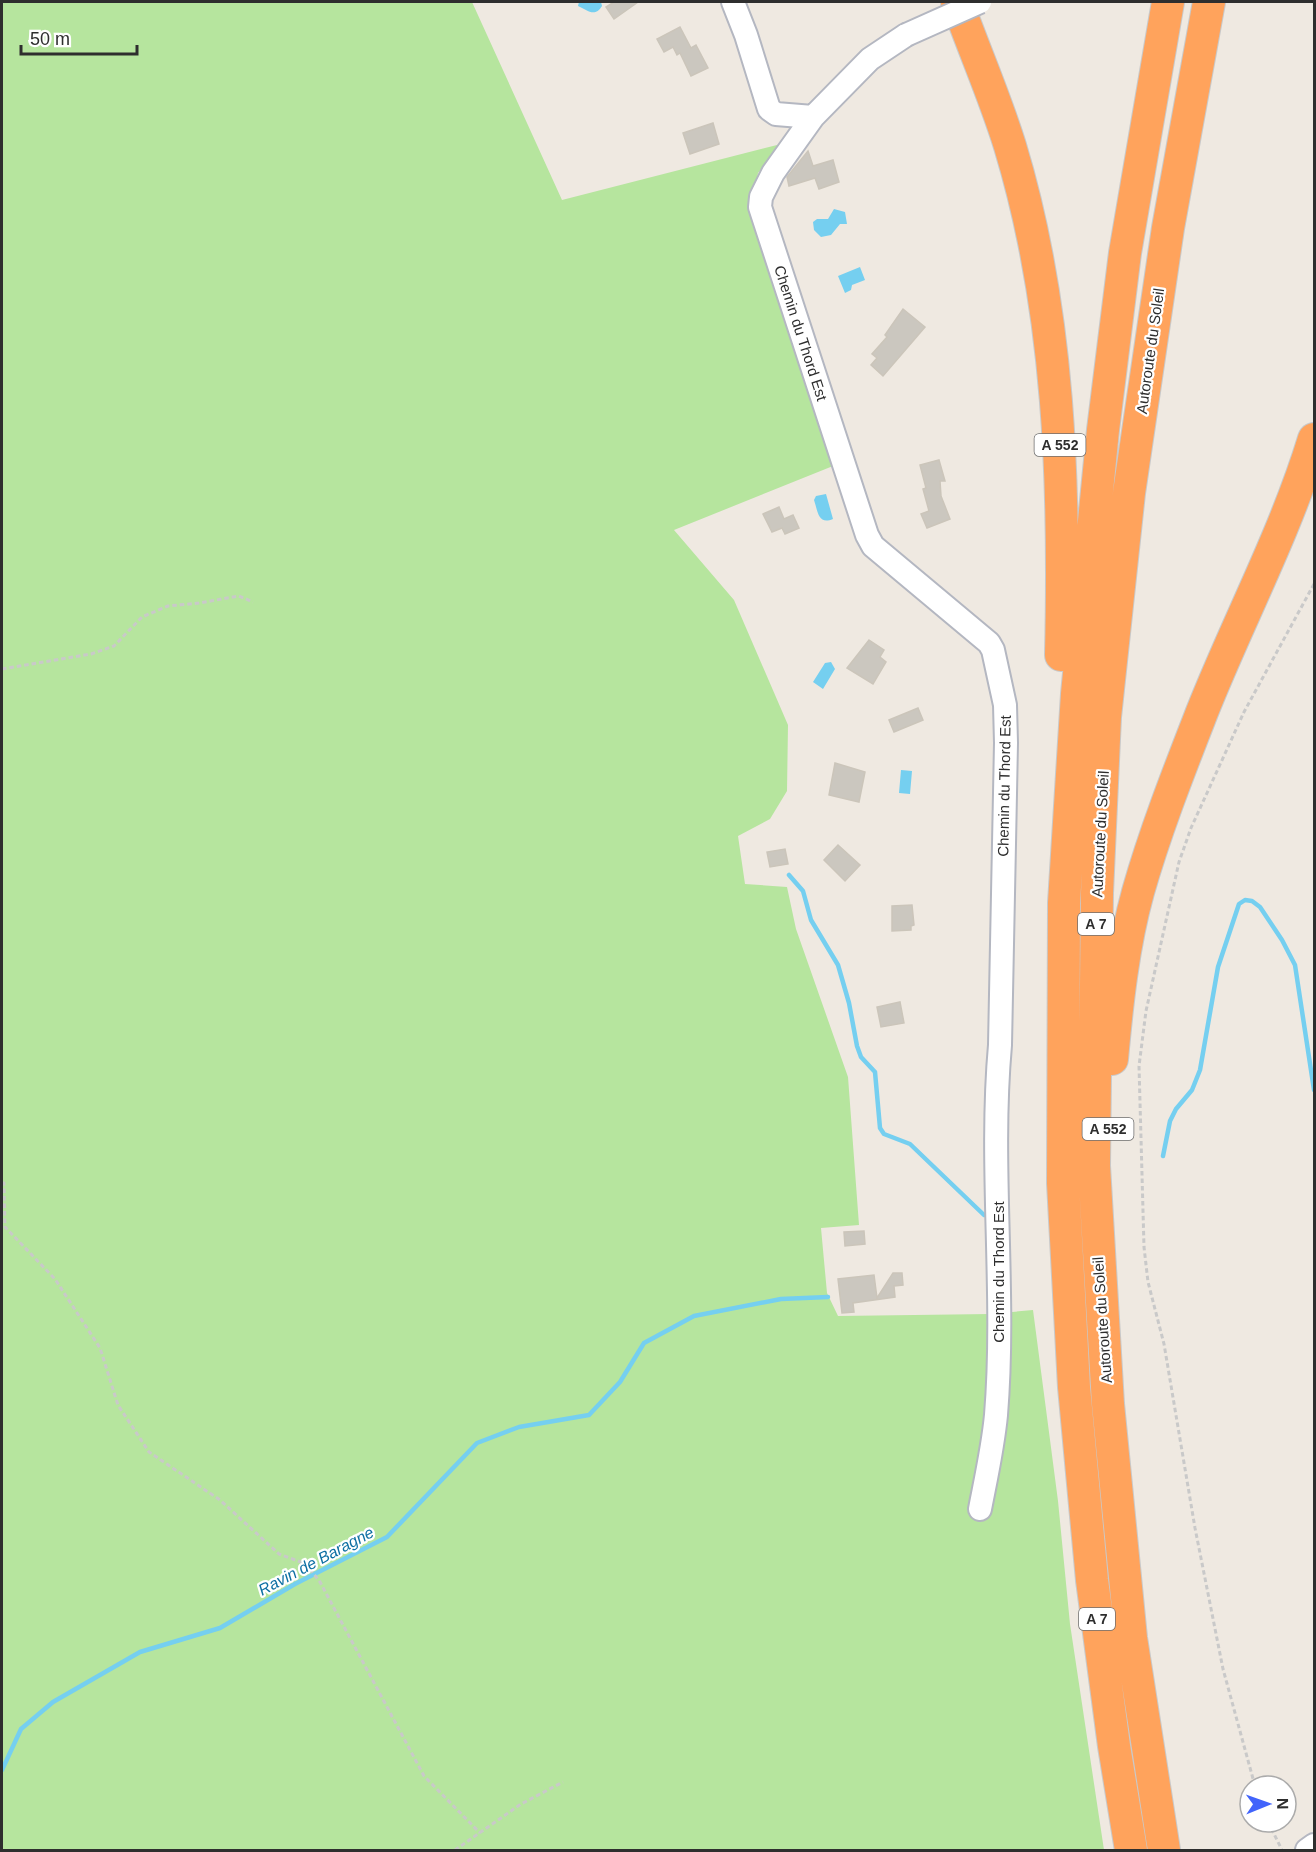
<svg xmlns="http://www.w3.org/2000/svg" width="1316" height="1852" font-family="Arial,sans-serif">
  <rect width="100%" height="100%" fill="#efe9e1"/>
  <!-- green -->
  <path fill="#b6e59e" d="M2 2H472L562 200 781 144 758 173 751 218 838 464 674 530 734 600 788 725 787 791 770 819 738 836 745 884 787 887 796 929 848 1077 859 1225 821 1228 827 1293 838 1316 990 1314 1033 1310 1058 1501 1070 1624 1104 1850H2Z"/>
  <!-- water -->
  <path fill="#75cff0" d="M579 2H601L602 6C595 18 587 10 578 6Z
    M834 209 845 212 847 224H840L831 235 821 237 814 230 813 222 817 219H828Z
    M860 267 865 280 852 285 851 290 845 293 838 276Z
    M826 494 833 519C818 525 818 512 814 500L816 496Z
    M831 662 835 669 823 689 813 682 825 663Z
    M901 770 912 771 910 794 899 793Z"/>
  <g fill="none" stroke-linecap="round" stroke-linejoin="round">
    <!-- stream -->
    <path stroke="#75cff0" stroke-width="4.5" d="M789 875 803 891 811 920 838 965 849 1003 857 1046 861 1057 875 1072 880 1128 884 1134 910 1144 984 1215
      M1163 1156 1170 1121 1176 1109 1192 1090 1200 1070 1218 967 1239 904 1245 900 1252 901 1260 907 1282 940 1295 965 1314 1090
      M2 1770 21 1729 53 1702 140 1652 220 1628 295 1584 387 1537 477 1443 519 1427 589 1415 620 1382 644 1343 694 1316 781 1299 828 1297"/>
  </g>
  <!-- building -->
  <path fill="#cbc7bf" stroke="#cbc5ba" stroke-width="1.5" d="M614 2H638L614 19 606 7Z
    M680 27 691 48 696 45 708 68 691 76 680 53 677 55 673 47 664 52 657 39Z
    M713 123 719 144 690 154 683 133Z
    M808 151 813 166 833 160 839 182 819 189 815 178 789 186 787 177Z
    M903 309 925 327 883 376 871 365 877 358 872 354 887 337 885 335Z
    M939 460 945 481H940L941 496 950 519 927 528 921 514 929 511 923 489 926 488 920 465Z
    M779 507 784 519 793 515 799 528 785 534 782 528 772 532 763 514Z
    M869 640 884 650 880 657 886 662 873 684 847 668Z
    M918 708 923 720 894 732 889 720Z
    M835 763 865 772 859 802 829 795Z
    M838 845 860 865 845 881 824 860Z
    M785 849 788 864 770 867 767 852Z
    M912 905 914 925 911 926V930L892 931V906Z
    M900 1002 904 1023 881 1027 877 1007Z
    M864 1231 865 1244 845 1246 844 1232Z
    M893 1273H902L903 1285 894 1286 895 1297 853 1303 854 1312 842 1313 838 1279 874 1275 877 1298Z"/>
  <g fill="none" stroke-linecap="round" stroke-linejoin="round">
    <defs>
      <path id="minor" d="M733 2 746 35 769 109 776 114 813 117
        M906 35 870 59 813 117 773 173 761 197 760 207 867 535 873 546 989 643 993 650 1005 705 1006 743 1000 1045C989 1168 1006 1292 996 1415 993 1447 986 1478 980 1509
        M1307 1850 1314 1845"/>
      <path id="highway" d="M957 2C974 50 995 97 1010 146 1060 311 1065 485 1061 655
        M1112 1059C1117 1004 1123 946 1138 892 1155 832 1179 771 1202 712 1238 621 1285 534 1314 439
        M1131 1850 1114 1746 1092 1580 1074 1387 1063 1183 1064 903 1077 694 1103 430 1125 253 1168 2
        M1164 1850 1131 1638 1108 1404 1094 1166 1097 893 1105 717 1129 493 1168 228 1209 2"/>
    </defs>
    <!-- minor casing -->
    <use href="#minor" stroke="#b4b7c1" stroke-width="26"/>
    <!-- highway casing -->
    <use href="#highway" stroke="#c9c9c9" stroke-width="34"/>
    <!-- path -->
    <path stroke="#c9c9c9" stroke-width="3" stroke-dasharray="4.5 3" stroke-linecap="butt" d="M2 669 91 654 114 646 142 617 168 606 199 603 239 596 253 602
      M2 1183H4L5 1227 55 1279 100 1348 118 1405 149 1452 220 1500 279 1554 306 1564 320 1582 424 1776 480 1833
      M1255 1786 1223 1669 1195 1528 1164 1344 1148 1282 1144 1247 1139 1066 1146 1011 1179 862 1191 828 1244 712 1314 584
      M1268 1822 1282 1850
      M455 1850 521 1804 563 1782"/>
    <!-- minor -->
    <use href="#minor" stroke="#fff" stroke-width="22"/>
    <!-- highway -->
    <use href="#highway" stroke="#ffa35c" stroke-width="32"/>
    <defs>
      <path id="minor-bridge" d="M906 35 980 2"/>
    </defs>
    <!-- minor-bridge casing -->
    <use href="#minor-bridge" stroke="#b4b7c1" stroke-width="26" stroke-linecap="butt"/>
    <!-- minor-bridge -->
    <use href="#minor-bridge" stroke="#fff" stroke-width="22"/>
  </g>
  <g text-anchor="middle" dominant-baseline="central" stroke-width="4.5" stroke-linejoin="round" paint-order="stroke">
    <!-- shield labels -->
    <g fill="#fff" stroke="#6d6d6d" stroke-width="1.5">
      <rect x="1034.5" y="434" width="51" height="22" rx="4.5"/>
      <rect x="1078" y="913" width="36" height="22" rx="4.5"/>
      <rect x="1082.5" y="1118" width="51" height="22" rx="4.5"/>
      <rect x="1079" y="1608" width="36" height="22" rx="4.5"/>
    </g>
    <g font-size="14" font-weight="bold" fill="#2e2e2e">
      <text x="1060" y="445">A 552</text>
      <text x="1096" y="924">A 7</text>
      <text x="1108" y="1129">A 552</text>
      <text x="1097" y="1619">A 7</text>
    </g>
    <!-- street labels -->
    <g font-size="15" fill="#2e2e2e" stroke="#fff">
      <text transform="translate(801 333) rotate(72)">Chemin du Thord Est</text>
      <text transform="translate(1150 351) rotate(-82)">Autoroute du Soleil</text>
      <text transform="translate(1004 786) rotate(-89)">Chemin du Thord Est</text>
      <text transform="translate(1100 834) rotate(-87)">Autoroute du Soleil</text>
      <text transform="translate(998 1272) rotate(-90)">Chemin du Thord Est</text>
      <text transform="translate(1102 1320) rotate(-94)">Autoroute du Soleil</text>
    </g>
    <!-- water labels -->
    <g font-size="16" font-style="italic" fill="#0d6fa3" stroke="#fff">
      <text transform="translate(316 1561) rotate(-28)">Ravin de Baragne</text>
    </g>
  </g>
  <!-- border -->
  <rect width="1316" height="1852" fill="none" stroke="#2e2e2e" stroke-width="6"/>
  <!-- north arrow -->
  <g transform="translate(1268 1804) rotate(89)"><circle r="28" fill="#ffffff" stroke="#ababab" stroke-width="1.5"/>
  <path d="M0-4.5L10 22L0 15L-10 22Z" fill="#4264fb"/>
  <text y="-9" font-size="16" font-weight="bold" text-anchor="middle" fill="#2e2e2e">N</text>
  </g>
  <!-- scale -->
  <path d="M21 45v9h116v-9" fill="none" stroke="#2e2e2e" stroke-width="3"/>
  <text x="30" y="45" font-size="18" fill="#2e2e2e" stroke="#ffffff" stroke-width="4.5" paint-order="stroke">50 m</text>
</svg>
